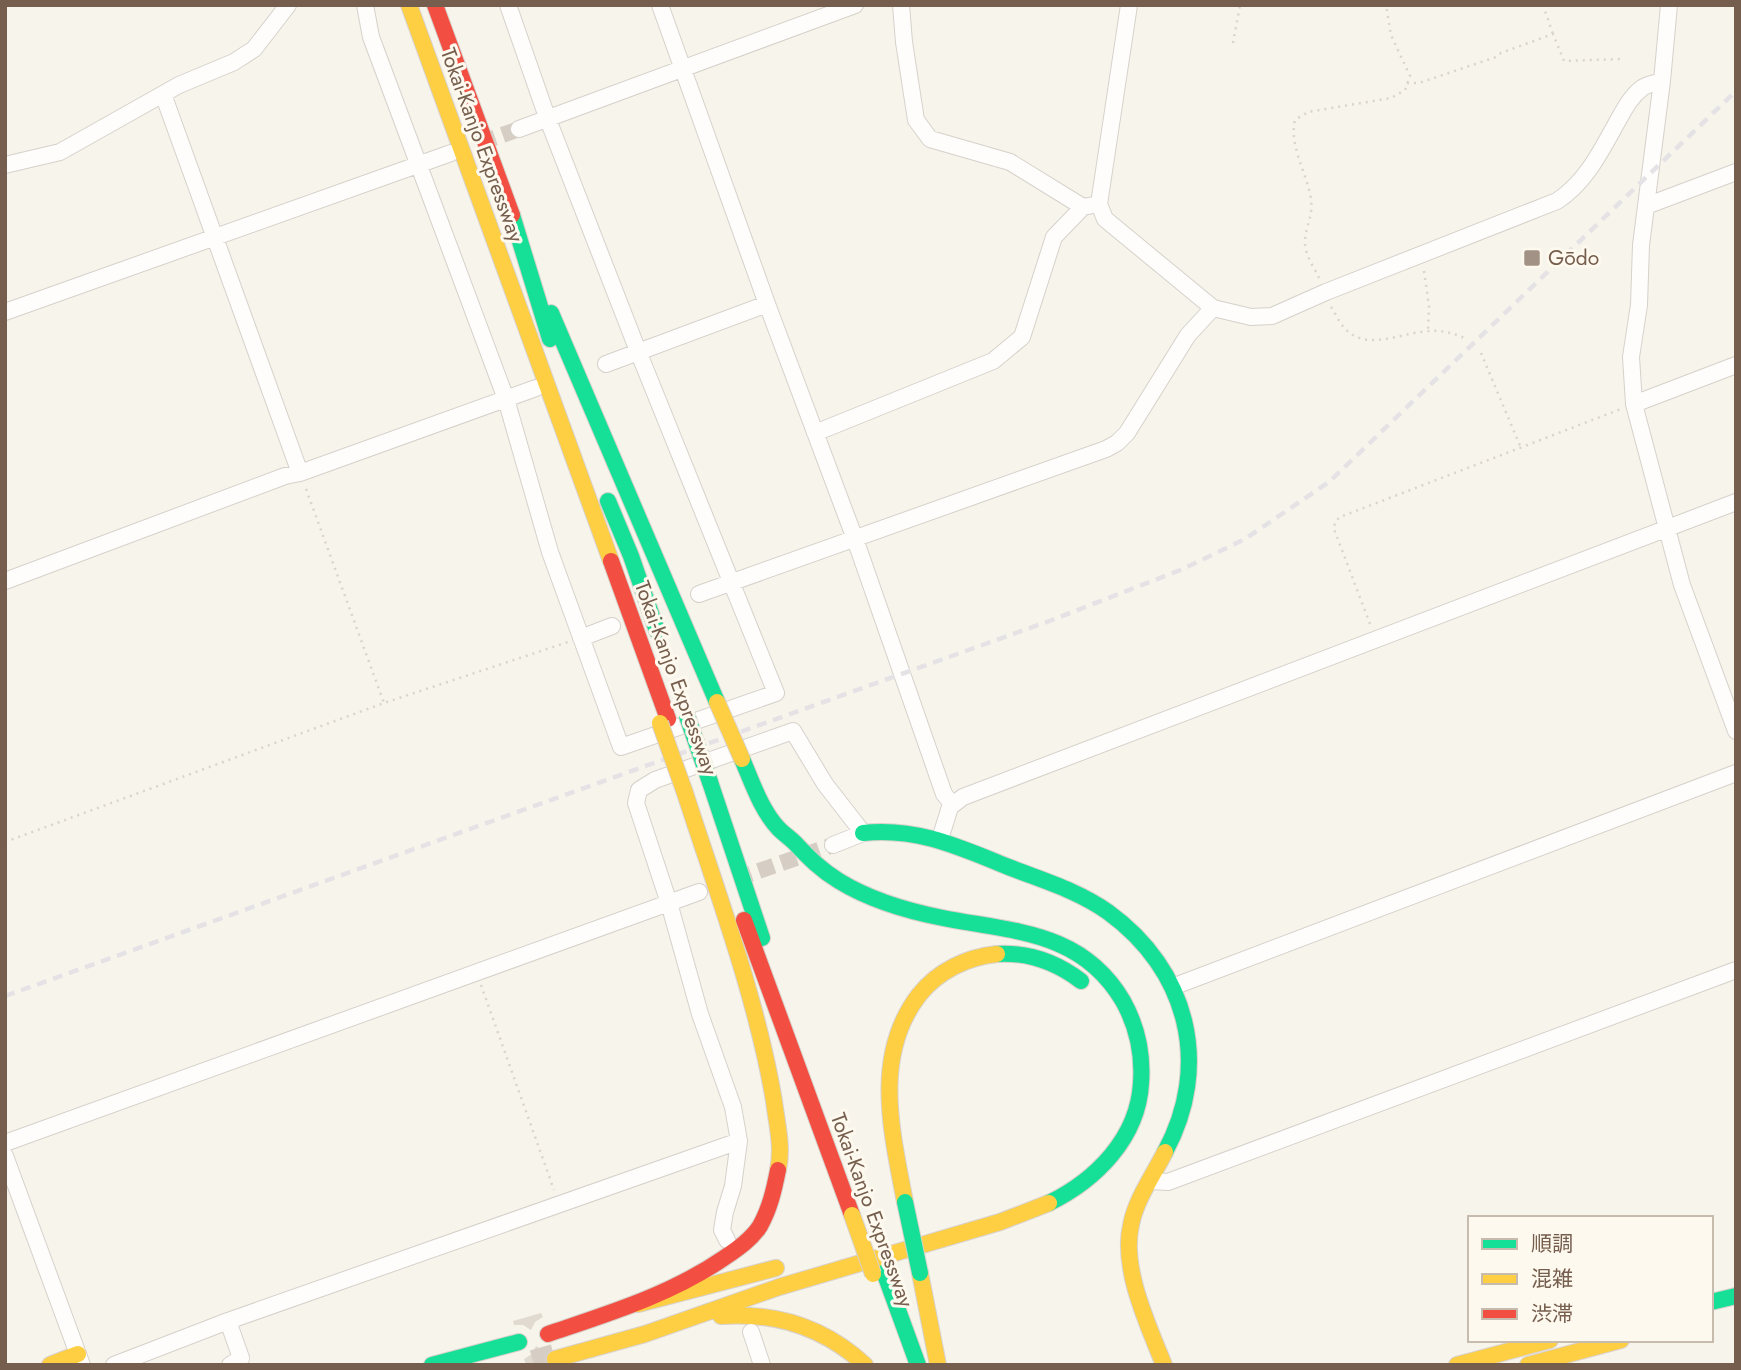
<svg xmlns="http://www.w3.org/2000/svg" width="1741" height="1370" font-family="Jost,'Noto Sans JP',sans-serif">
  <rect width="100%" height="100%" fill="#f7f4ec"/>
  <!-- building -->
  <path fill="#e1dad1" d="M541 1313 543 1317 535 1322 531 1330 523 1325H514L513 1321Z
    M536 1346 541 1349 538 1355 539 1365H526L524 1359 532 1354Z"/>
  <g fill="none" stroke-linecap="round" stroke-linejoin="round">
    <!-- street-tunnel -->
    <path stroke="#d6cec4" stroke-width="16" stroke-dasharray="16 8" stroke-linecap="butt" d="M480 143 519 129
      M736 879 833 845"/>
    <!-- highway-tunnel -->
    <path stroke="#d6cec4" stroke-width="30" stroke-dasharray="30 15" stroke-linecap="butt" d="M534 1365 555 1359"/>
    <defs>
      <path id="street" d="M365 5 371 37 506 399 550 552 621 747 776 693 638 351 547 117 508 5
        M660 5 767 304 855 539 944 794 952 804
        M901 5 904 42 916 120 930 139 1010 162 1083 207
        M1129 5 1099 204 1105 219 1213 308 1251 317 1272 316 1326 292 1557 201C1585 183 1600 153 1616 124 1623 112 1630 97 1642 88 1647 84 1656 83 1662 81
        M1669 5 1662 81 1641 245 1639 305 1631 357 1634 404 1682 585 1736 731
        M163 94 300 473
        M519 129 855 5
        M5 165 60 152 179 85 234 62 254 49 288 5
        M1646 206 1736 172
        M5 312 451 153
        M606 364 767 304
        M1634 404 1736 365
        M815 433 993 361 1022 337 1054 237 1083 207 1099 204
        M5 581 285 476 300 473 536 388
        M699 594 1106 449 1117 443 1127 433 1188 335 1213 308
        M581 638 612 626
        M940 839 950 807 963 797 1736 502
        M1175 986 1736 773
        M5 1143 699 892
        M5 1156 82 1365
        M1151 1181 1168 1182 1736 970
        M727 1240 722 1230 725 1212 733 1186 739 1141 733 1107 700 1014 669 903 636 803 639 790 655 780 793 731 825 784 863 833 833 845
        M228 1321 241 1358 230 1365
        M751 1332 762 1365
        M114 1365 228 1321 739 1141"/>
      <path id="fast" d="M512 215 550 339
        M551 313 717 702
        M608 501 631 556 657 631
        M742 759C752 782 761 810 779 829 784 834 790 838 795 843 809 858 821 870 839 881 870 900 907 911 943 918 1014 932 1082 931 1123 1001 1137 1026 1143 1055 1141 1083 1138 1138 1096 1180 1049 1203
        M710 782 762 938
        M863 833C916 827 959 847 1006 866 1041 880 1077 890 1108 912 1188 970 1212 1065 1165 1152
        M997 954C1029 952 1056 962 1081 981
        M883 1269 918 1365
        M1711 1302 1736 1296
        M432 1365 519 1342"/>
      <path id="slow" d="M409 5 611 561
        M685 793C717 892 757 999 774 1101 777 1125 783 1147 778 1170
        M905 1202C892 1133 872 1056 919 995 938 971 967 957 997 954
        M920 1273 938 1365
        M638 1304 776 1268
        M721 1316C776 1312 824 1327 865 1365
        M555 1359 645 1334 779 1287 1000 1222 1049 1203
        M50 1365 78 1354
        M1164 1365C1148 1325 1121 1268 1131 1225 1136 1199 1153 1176 1165 1152
        M1457 1365 1550 1340
        M1528 1365 1621 1340"/>
      <path id="jam" d="M435 5 512 215
        M611 561 668 719
        M744 920 852 1215
        M548 1334C610 1313 670 1295 724 1258 737 1249 752 1239 760 1226 770 1208 774 1190 778 1170"/>
    </defs>
    <!-- street casing -->
    <use href="#street" stroke="#d6d1ca" stroke-width="18"/>
    <!-- fast casing -->
    <use href="#fast" stroke="#d7d1ca" stroke-width="18"/>
    <!-- slow casing -->
    <use href="#slow" stroke="#d7d1ca" stroke-width="18"/>
    <!-- jam casing -->
    <use href="#jam" stroke="#d7d1ca" stroke-width="18"/>
    <!-- path -->
    <path stroke="#dad4ce" stroke-width="2.5" stroke-dasharray="2 5" stroke-linecap="butt" d="M1543 5 1553 34
      M1233 43 1240 5
      M1407 83H1419L1496 57 1501 53 1553 34 1564 61 1622 59
      M1424 271 1429 306 1428 331
      M1319 278C1314 267 1305 255 1305 243 1305 224 1315 216 1310 194 1305 170 1289 144 1295 120L1308 112 1391 98 1405 90 1410 76 1391 35 1386 5
      M1331 307C1337 316 1341 327 1350 333 1372 350 1406 331 1431 331 1444 330 1455 334 1467 339
      M1481 353 1521 448
      M306 489 384 703
      M1370 624 1334 529 1335 522 1340 517 1621 409
      M5 842 384 703 568 642
      M481 985 554 1190"/>
    <!-- street -->
    <use href="#street" stroke="#fefdfc" stroke-width="16"/>
    <!-- fast -->
    <use href="#fast" stroke="#16e098" stroke-width="16"/>
    <!-- slow -->
    <use href="#slow" stroke="#ffcf43" stroke-width="16"/>
    <!-- jam -->
    <use href="#jam" stroke="#f24e42" stroke-width="16"/>
    <!-- rail -->
    <path stroke="#e5e2e5" stroke-width="4.5" stroke-dasharray="10 7" stroke-linecap="butt" d="M5 996 1052 620 1183 569 1245 539 1329 482 1736 91"/>
    <defs>
      <path id="fast-bridge" d="M687 716 710 782
        M905 1202 920 1273"/>
      <path id="slow-bridge" d="M717 702 742 759
        M660 723 685 793
        M852 1215 873 1274"/>
    </defs>
    <!-- fast-bridge casing -->
    <use href="#fast-bridge" stroke="#d8d1ca" stroke-width="18" stroke-linecap="butt"/>
    <!-- slow-bridge casing -->
    <use href="#slow-bridge" stroke="#d8d1ca" stroke-width="18" stroke-linecap="butt"/>
    <!-- fast-bridge -->
    <use href="#fast-bridge" stroke="#16e098" stroke-width="16"/>
    <!-- slow-bridge -->
    <use href="#slow-bridge" stroke="#ffcf43" stroke-width="16"/>
  </g>
  <!-- markers -->
  <rect fill="#a29285" stroke="#fef9ee" stroke-width="2.5" x="1523" y="249" width="18" height="18" rx="3.5"/>
  <g text-anchor="middle" dominant-baseline="central" stroke-width="6" stroke-linejoin="round" paint-order="stroke">
    <!-- street labels -->
    <g font-size="21" fill="#755e4d" stroke="#fef9ee">
      <text transform="translate(482 145) rotate(70)">Tokai-Kanjo Expressway</text>
      <text transform="translate(676 678) rotate(70)">Tokai-Kanjo Expressway</text>
      <text transform="translate(872 1210) rotate(70)">Tokai-Kanjo Expressway</text>
    </g>
    <!-- poi labels -->
    <g font-size="21" fill="#755e4d" stroke="#fef9ee" text-anchor="start">
      <text x="1548" y="258">Gōdo</text>
    </g>
  </g>
  <!-- border -->
  <rect width="1741" height="1370" fill="none" stroke="#755e4d" stroke-width="14"/>
  <!-- legend -->
  <rect x="1468" y="1216" width="245" height="126" fill="#fef9ee" stroke="#c7bbae" stroke-width="2"/>
  <rect x="1482" y="1239" width="35" height="10" fill="#16e098" stroke="#c7bbae" stroke-width="2"/>
  <text x="1531" y="1251" font-size="21" fill="#755e4d">順調</text>
  <rect x="1482" y="1274" width="35" height="10" fill="#ffcf43" stroke="#c7bbae" stroke-width="2"/>
  <text x="1531" y="1286" font-size="21" fill="#755e4d">混雑</text>
  <rect x="1482" y="1309" width="35" height="10" fill="#f24e42" stroke="#c7bbae" stroke-width="2"/>
  <text x="1531" y="1321" font-size="21" fill="#755e4d">渋滞</text>
</svg>
